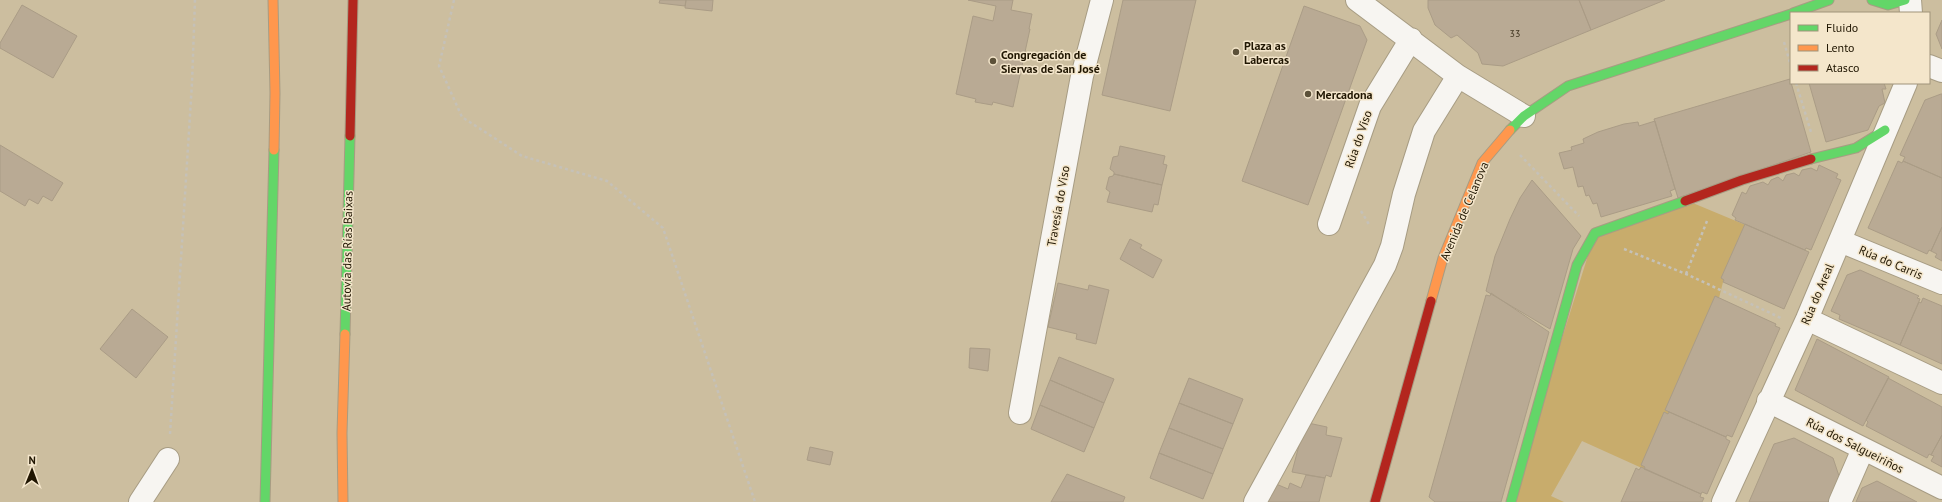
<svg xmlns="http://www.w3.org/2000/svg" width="1942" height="502" font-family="'PT Sans',sans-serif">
  <rect width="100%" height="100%" fill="#ccbe9f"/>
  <!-- green -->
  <path fill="#c8ac6c" d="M1688 201 1748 226 1723 282 1719 298 1644 469 1582 441 1551 496 1564 502H1511L1595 233Z"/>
  <!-- building -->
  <path fill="#b9aa94" stroke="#aa9c86" d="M660 0H686L685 6 659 3Z
    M686 0H713L712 11 685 8Z
    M968 0H1013L1011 10 1032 14 1029 29H1030L1013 107 993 102 992 105 975 102 976 99 956 94 973 16 993 21 996 6Z
    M1123 0H1196L1170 111 1102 95Z
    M1428 0H1579L1591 30 1503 66 1482 64 1478 53 1457 35 1451 38 1435 25 1428 8Z
    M1579 0H1665L1591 30Z
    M22 5 77 36 53 78 0 48V43Z
    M1304 6 1360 26 1367 40 1308 205 1242 181Z
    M1942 20V49L1936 34Z
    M1790 79 1811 152 1678 198 1654 119Z
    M1809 83H1884L1886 89H1882L1885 103 1879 106 1868 130 1826 142Z
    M1941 94H1942V178L1903 161 1905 157 1900 155 1925 100Z
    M1655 121 1675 189 1670 191 1672 196 1601 217 1597 203 1593 204 1589 195 1586 196 1583 186 1578 187 1573 167 1564 169 1559 153 1572 150 1571 147 1584 143 1583 139 1598 132 1624 124 1638 122 1639 126Z
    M0 145 63 183 52 201 43 196 38 204 29 199 25 206 0 191Z
    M1120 146 1165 156 1163 164 1167 165 1162 185 1114 174V172L1110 169 1113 157 1118 156Z
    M1898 161 1902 163 1903 161 1942 178V227L1931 251 1929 250 1927 254 1868 228Z
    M1819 165 1838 174 1836 178 1841 180 1811 250 1806 248 1805 250 1735 220 1736 218 1732 215 1742 192 1746 194 1750 186 1763 182 1768 185 1771 180 1778 177 1783 181 1786 175 1794 173 1799 176 1802 170 1811 168 1817 171Z
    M1114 174 1162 185 1158 205 1154 204 1152 212 1107 202 1110 192 1106 189 1109 177 1113 176Z
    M1532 180 1581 236 1573 249 1550 329 1486 291 1495 256 1510 219 1520 198Z
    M1745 224 1809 252 1784 309 1723 282 1724 280 1721 278Z
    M1942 227V261L1935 257 1937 254 1931 251Z
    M1130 239 1142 245 1140 248 1162 260 1153 278 1120 259Z
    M1860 270 1919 296 1917 298 1920 299 1900 345 1839 319 1840 315 1831 311 1847 275Z
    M1058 283 1088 290 1089 285 1109 290 1096 344 1076 339 1077 334 1048 327Z
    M1491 293 1549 332 1501 502H1435L1429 497 1486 295 1490 296Z
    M1715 296 1776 324 1775 326 1780 328 1732 437 1727 435 1726 437 1665 410Z
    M1923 298 1942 306V364L1900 345 1919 302 1921 303Z
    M132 309 168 337 136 378 100 349Z
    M1817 339 1889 377 1863 426 1795 390Z
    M970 348 990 349 988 371 969 368Z
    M1059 357 1114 379 1104 403 1050 380Z
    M1189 378 1243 399 1233 424 1179 403Z
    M1888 378 1942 407V435L1931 455 1929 454 1927 458 1866 426 1868 422 1866 420Z
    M1050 380 1104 403 1094 428 1040 405Z
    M1179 403 1233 424 1223 449 1169 428Z
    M1040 405 1094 428 1084 452 1031 429Z
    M1664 412 1668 414 1669 412 1726 437V439L1730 441 1707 494 1702 492 1701 494 1644 469 1645 467 1641 465Z
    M1308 423 1327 427 1326 435 1342 438 1331 477 1326 475 1325 478 1292 472 1302 434 1304 435Z
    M1169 428 1223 449 1213 474 1159 453Z
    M1942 435V467L1931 461 1934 456 1931 455Z
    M1794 438 1833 458 1840 479 1830 502H1749L1774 444Z
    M810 447 833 452 830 465 807 460Z
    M1159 453 1213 474 1203 499 1150 478Z
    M1641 467 1701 494 1700 497 1704 498 1702 502H1621L1636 468 1639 470Z
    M1067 474 1125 497 1123 502H1051Z
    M1306 475 1325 478 1319 502H1264L1276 484 1288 489 1290 483 1301 488Z
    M1877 481 1917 502H1856L1862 488Z"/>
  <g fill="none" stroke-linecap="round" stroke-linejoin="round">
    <defs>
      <path id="street" d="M1357 0 1458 76 1524 116
        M1910 0 1911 13
        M1929 66 1942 71
        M1329 224 1370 106 1411 39
        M1840 241 1942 283
        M1807 319 1942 383
        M1768 401 1942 488
        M1020 413 1082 76 1102 0
        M140 502 168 459
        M1255 502 1385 265 1392 246 1404 194 1424 131 1458 76
        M1723 502 1807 319 1906 83
        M1840 502 1863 449"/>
      <path id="fast" d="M1872 0 1888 5 1905 0
        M1793 13 1829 0
        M1510 130 1524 116 1568 86 1791 14
        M1811 159 1856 148 1885 130
        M345 334 350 136
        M265 502 274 150
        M1511 502 1577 265 1595 233 1685 201"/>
      <path id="slow" d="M273 0 275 93 274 150
        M1431 301 1443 258 1482 163 1510 130
        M343 502 342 433 345 334"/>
      <path id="jam" d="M350 136 353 0
        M1685 201 1742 180 1811 159
        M1375 502 1431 301"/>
    </defs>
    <!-- street casing -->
    <use href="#street" stroke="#a79c83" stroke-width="24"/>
    <!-- fast casing -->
    <use href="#fast" stroke="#a79c83" stroke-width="11"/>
    <!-- slow casing -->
    <use href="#slow" stroke="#a79c83" stroke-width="11"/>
    <!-- jam casing -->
    <use href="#jam" stroke="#a79c83" stroke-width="11"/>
    <!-- path -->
    <path stroke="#c5c1b8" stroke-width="2.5" stroke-dasharray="3 3" stroke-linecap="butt" d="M454 0 439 66 462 117 522 156 607 181 663 228 755 502
      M1784 42 1791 66
      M1796 83 1811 132
      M1520 155 1579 216
      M1361 211 1370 226
      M1624 249 1686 274 1781 318
      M1686 274 1707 221
      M170 434 192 83 195 0"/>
    <!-- street -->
    <use href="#street" stroke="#f7f5f1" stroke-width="22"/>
    <!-- fast -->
    <use href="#fast" stroke="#63d668" stroke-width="9"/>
    <!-- slow -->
    <use href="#slow" stroke="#ff974d" stroke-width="9"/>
    <!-- jam -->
    <use href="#jam" stroke="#b3261e" stroke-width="9"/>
  </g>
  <!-- markers -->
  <g fill="#5c5139" stroke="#f4e6cb" stroke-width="1.5">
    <circle cx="1236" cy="52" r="4"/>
    <circle cx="993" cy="61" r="4"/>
    <circle cx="1308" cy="94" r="4"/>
  </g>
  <g text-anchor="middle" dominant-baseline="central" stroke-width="3" stroke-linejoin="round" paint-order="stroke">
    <!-- number labels -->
    <g font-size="10" fill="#463b26">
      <text x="1515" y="33">33</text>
    </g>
    <!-- poi labels -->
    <g font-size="12" font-weight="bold" fill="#201602" stroke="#f4e6cb" text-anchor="start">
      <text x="1244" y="45">Plaza as<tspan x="1244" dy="14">Labercas</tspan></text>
      <text x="1001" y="54">Congregación de<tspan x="1001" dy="14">Siervas de San José</tspan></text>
      <text x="1316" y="94">Mercadona</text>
    </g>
    <!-- street labels -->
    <g font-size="12" fill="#201602" stroke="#f4e6cb">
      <text transform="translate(1358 139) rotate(-71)">Rúa do Viso</text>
      <text transform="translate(1058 206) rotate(-80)">Travesía do Viso</text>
      <text transform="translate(1464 211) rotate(-67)">Avenida de Celanova</text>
      <text transform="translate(347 251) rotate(-89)">Autovía das Rías Baixas</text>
      <text transform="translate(1891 262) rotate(23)">Rúa do Carris</text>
      <text transform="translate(1817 294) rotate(-67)">Rúa do Areal</text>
      <text transform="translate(1855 445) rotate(27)">Rúa dos Salgueiriños</text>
    </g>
  </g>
  <!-- legend -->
  <rect x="1790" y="12" width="140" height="72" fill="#f4e6cb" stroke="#9f937b"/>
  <rect x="1798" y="25" width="20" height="6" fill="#63d668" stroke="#9f937b"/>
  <text x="1826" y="32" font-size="12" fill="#201602">Fluido</text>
  <rect x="1798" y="45" width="20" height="6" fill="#ff974d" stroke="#9f937b"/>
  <text x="1826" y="52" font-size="12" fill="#201602">Lento</text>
  <rect x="1798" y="65" width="20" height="6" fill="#b3261e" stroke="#9f937b"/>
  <text x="1826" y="72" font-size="12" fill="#201602">Atasco</text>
  <!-- north arrow -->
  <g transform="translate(32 470) rotate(1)" stroke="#f4e6cb" stroke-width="3" paint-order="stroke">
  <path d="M0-3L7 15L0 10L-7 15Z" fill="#201602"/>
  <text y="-6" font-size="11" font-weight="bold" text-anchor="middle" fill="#201602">N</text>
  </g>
</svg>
